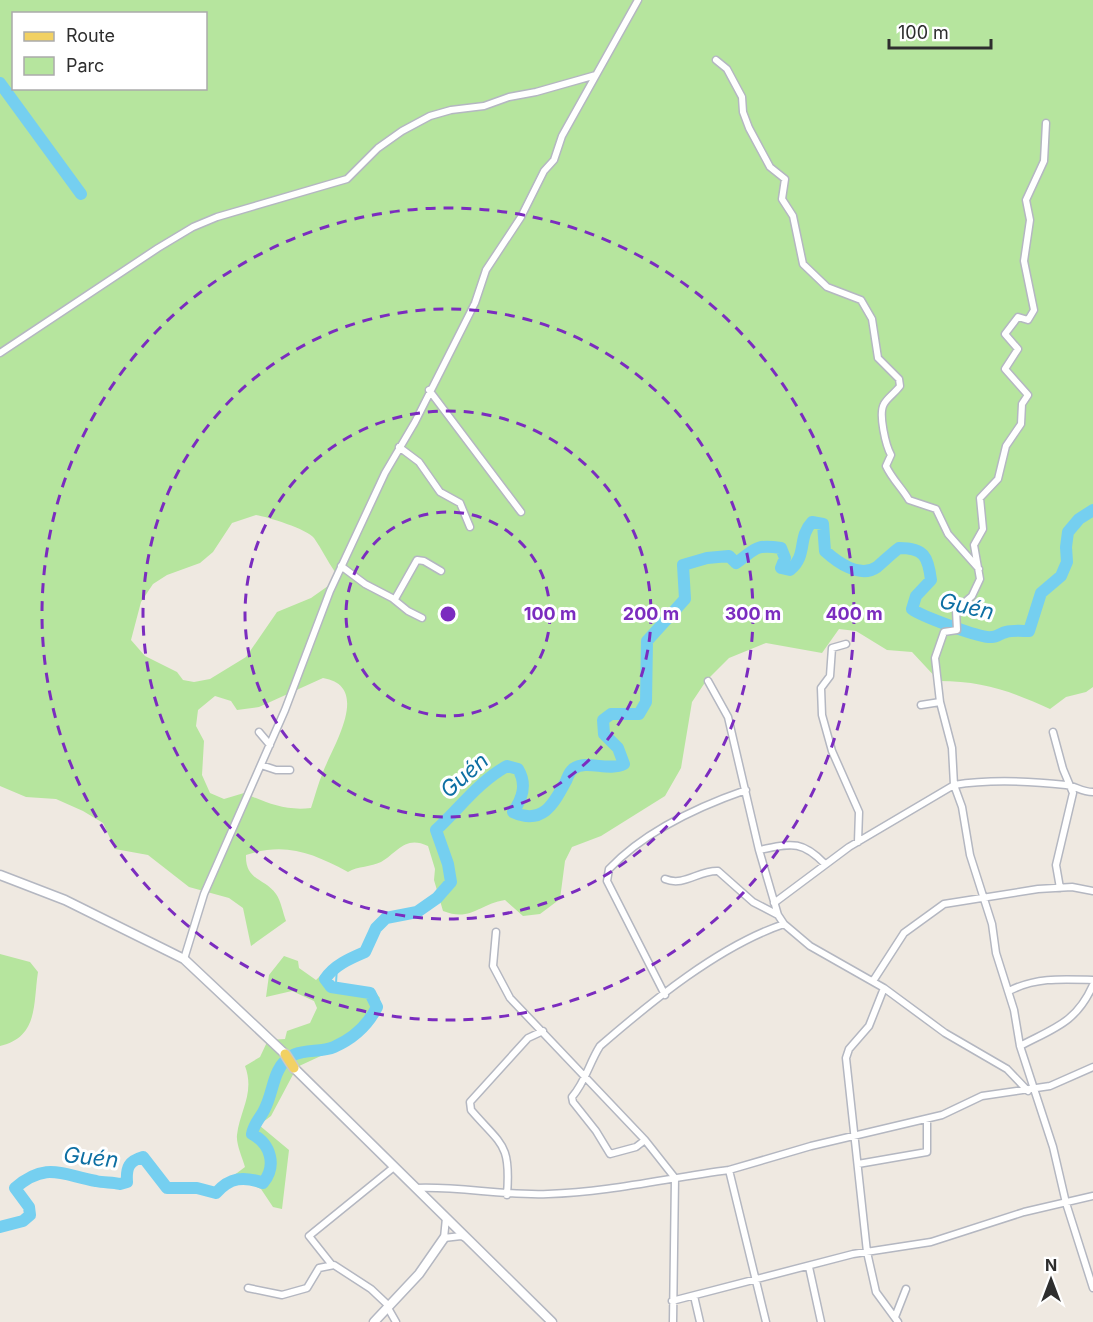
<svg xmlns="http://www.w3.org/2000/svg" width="1093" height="1322" font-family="Inter,sans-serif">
  <rect width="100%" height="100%" fill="#efe9e1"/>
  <!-- green -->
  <path fill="#b6e59e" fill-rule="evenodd" d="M0 0H1093V687L1086 692 1066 697 1050 709C1011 691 982 681 939 681L912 652 887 650 856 631 839 629 822 653 766 643 729 658 706 681 692 702 681 768 665 796 601 836 572 847 565 861 560 899 540 914 523 916 505 900C479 904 471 922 443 911L434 880 435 869 428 846C405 835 398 852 381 862 371 867 358 866 348 872 312 853 286 842 246 855 245 881 265 878 276 894 281 901 283 913 286 921L251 946 243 908 229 898 189 887 148 855 115 849 103 823 83 811 56 799 26 797 0 786ZM14 14H206V88H14ZM256 515C268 517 307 529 314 538 322 549 327 561 335 572L328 586 311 598 277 612 246 657 210 679 194 682 183 680 177 672 145 656 131 640 141 602 153 584 167 575 200 563 213 552 232 523ZM323 678C372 686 333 746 323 772 318 784 315 796 311 808 285 811 267 803 244 793L224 799 210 793 202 775 204 741 196 726 198 710 215 696 231 701 237 710 259 707Z
    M0 954 30 962 38 972C33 1003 39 1037 0 1046Z
    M284 956 298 961 299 968 316 980 321 975 338 984 373 990 380 998 351 1042 297 1067 271 1116 259 1125 289 1150 282 1209 273 1207 261 1189 233 1176 245 1167C242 1157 236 1144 237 1135 240 1110 255 1093 245 1066L260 1057 268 1040 285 1039 287 1031 310 1023 317 1008 314 1001 292 991 266 997 269 975Z"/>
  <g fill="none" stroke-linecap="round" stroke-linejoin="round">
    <!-- stream -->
    <path stroke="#75cff0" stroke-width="2" d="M331 987 336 983 337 967"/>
    <!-- river -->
    <path stroke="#75cff0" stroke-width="12" d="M0 83 81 194
      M0 1227 23 1221 30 1215 29 1207 15 1188C46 1161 62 1175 96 1181 104 1183 112 1182 120 1184L127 1182C126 1167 129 1161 143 1157L167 1188H197L216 1193C230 1177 244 1176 263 1183 277 1166 271 1144 252 1134 254 1122 262 1117 266 1106 271 1095 273 1081 278 1071 291 1044 316 1055 334 1047 352 1039 368 1025 377 1007L370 993 331 987 325 979C334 965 351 958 365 952L376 928 386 918 417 912 437 898 451 882 448 864 436 830C460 808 478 782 507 766L518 769C527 784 523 798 513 812 543 826 554 803 566 781 568 777 569 772 573 769 587 759 608 772 624 764L618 748 604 734 603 720 611 714H639L646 702 647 641 685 599 683 565 707 558 729 556 736 563C756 549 754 544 781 548L785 558 781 568 790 570C808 555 797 538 812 522L823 524 825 551C837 562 860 579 877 567 884 561 891 554 899 548 924 548 928 556 931 580L916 596 912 609C921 616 982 639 992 637 997 637 1001 633 1006 632 1013 630 1022 631 1029 631L1041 593 1061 576 1067 562 1066 547 1068 532 1079 519 1093 510"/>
    <defs>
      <path id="street" d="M716 60 727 69 742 97 743 112 749 128 770 167 785 179 782 199 793 216 803 264 827 287 861 300 872 319 878 358 899 379 900 386C895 393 887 398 884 404 878 414 886 446 891 455L886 466C892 479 902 488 909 500L936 509 948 534 979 569
        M0 353 158 248 193 227 217 217 347 179 378 148 402 131 430 116 451 110 484 106 509 97 536 92 596 75
        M429 390 521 512
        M399 447 419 462 440 492 460 503 470 527
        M341 566 365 584 392 598 408 611 422 618
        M395 599 417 560 424 561 441 571
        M846 644 832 648 830 676 821 688 822 715 832 751 859 812 858 842
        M708 681 728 717 759 850 778 915 784 924 810 946 884 988 945 1033 1007 1069 1028 1091
        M940 702 935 658 944 632 957 630 956 610 972 596 980 579 974 545 983 529 980 498 998 479 1006 446 1021 424 1022 404 1028 395 1005 369 1018 349 1005 334 1018 317 1028 320 1034 310 1024 261 1030 220 1026 200 1044 161 1046 123
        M921 705 940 702 952 748 954 785C991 779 1029 781 1066 785 1076 786 1081 792 1093 792
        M259 732 270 745
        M1053 732 1063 769 1073 793 1056 865 1060 888
        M261 765 276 770H290
        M759 850C790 844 801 839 825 864
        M665 879C684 887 699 870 718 871L753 902 778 915
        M774 903 849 847 954 785 962 807 970 855 992 924 996 953 1014 1010 1020 1046 1053 1147 1066 1203 1093 1288
        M496 932 493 966 510 998 645 1140 675 1178 673 1322
        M184 959 204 894 285 710 330 591 385 473 415 422 475 303 486 270 521 217 544 171 554 160 562 136 638 0
        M873 981 904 933 944 904 1038 889 1072 887 1093 891
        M884 988 869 1026 849 1049 846 1058 867 1252 876 1292 898 1322
        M1009 991C1036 977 1063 979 1093 980
        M665 995 607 881 609 869C645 831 697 807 746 790
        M1020 1046C1054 1028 1076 1023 1093 985
        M645 1140 636 1147 610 1154 596 1131 573 1102 572 1097C586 1081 589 1063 600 1046 652 1001 719 946 784 924
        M858 1164 927 1152V1119
        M729 1170 811 1146 942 1115 982 1096 1050 1086 1093 1067
        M416 1188C460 1186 503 1196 548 1194 609 1192 668 1178 729 1170L766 1322
        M507 1195C511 1143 502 1146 471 1110L470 1102 528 1038 543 1031
        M446 1218 444 1238 461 1236 466 1238
        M332 1265 309 1236 394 1167
        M809 1267 821 1322
        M248 1288 282 1295 307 1288 319 1268 334 1265 371 1289 389 1306
        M694 1296 700 1322
        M672 1301 853 1254 931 1242 1024 1212 1093 1196
        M388 1308 396 1322
        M895 1317 906 1289"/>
      <path id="secondary" d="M0 875 65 900 184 959 285 1054
        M294 1068 552 1322
        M374 1322 419 1274 444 1238"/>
      <path id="primary" d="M285 1054 294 1068"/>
    </defs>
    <!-- street casing -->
    <use href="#street" stroke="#b4b7c1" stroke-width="9"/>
    <!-- secondary casing -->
    <use href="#secondary" stroke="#b4b7c1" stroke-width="11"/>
    <!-- primary casing -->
    <use href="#primary" stroke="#c9c9c9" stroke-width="12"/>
    <!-- street -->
    <use href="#street" stroke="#fff" stroke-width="6"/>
    <!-- secondary -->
    <use href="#secondary" stroke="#fff" stroke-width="8"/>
    <!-- primary -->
    <use href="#primary" stroke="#f2d163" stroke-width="9"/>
  </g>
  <!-- distance rings -->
  <g fill="none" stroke="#7b2cbf" stroke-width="3" stroke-dasharray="10 8">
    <circle cx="448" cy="614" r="102"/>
    <circle cx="448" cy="614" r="203"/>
    <circle cx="448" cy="614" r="305"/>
    <circle cx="448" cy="614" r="406"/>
  </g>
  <g text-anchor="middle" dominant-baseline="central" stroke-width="6" stroke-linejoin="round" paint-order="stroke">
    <!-- water labels -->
    <g font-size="22" font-style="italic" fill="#0d6fa3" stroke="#fff">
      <text transform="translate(967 606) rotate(13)">Guén</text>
      <text transform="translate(464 775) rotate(-41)">Guén</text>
      <text transform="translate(91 1157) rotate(6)">Guén</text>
    </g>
  </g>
  <circle cx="448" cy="614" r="9" fill="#7b2cbf" stroke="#fff" stroke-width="3"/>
  <g font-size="18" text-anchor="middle" font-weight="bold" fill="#7b2cbf" stroke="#fff" stroke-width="6" stroke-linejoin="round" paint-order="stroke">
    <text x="550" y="620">100 m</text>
    <text x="651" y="620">200 m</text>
    <text x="753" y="620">300 m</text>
    <text x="854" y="620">400 m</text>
  </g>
  <!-- legend -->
  <rect x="12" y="12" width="195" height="78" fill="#ffffff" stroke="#ababab" stroke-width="1.5"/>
  <rect x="24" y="32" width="30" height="9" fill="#f2d163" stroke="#ababab" stroke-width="1.5"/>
  <text x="66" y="42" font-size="18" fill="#2e2e2e">Route</text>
  <rect x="24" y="57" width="30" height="18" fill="#b6e59e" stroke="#ababab" stroke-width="1.5"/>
  <text x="66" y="72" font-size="18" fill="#2e2e2e">Parc</text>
  <!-- north arrow -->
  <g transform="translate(1051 1280)" stroke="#ffffff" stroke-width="4.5" paint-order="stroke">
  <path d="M0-4.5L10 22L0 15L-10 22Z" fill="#2e2e2e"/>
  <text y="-9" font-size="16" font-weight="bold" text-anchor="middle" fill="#2e2e2e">N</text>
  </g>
  <!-- scale -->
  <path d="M889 39v9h102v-9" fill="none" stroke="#2e2e2e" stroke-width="3"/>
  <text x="898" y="39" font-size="18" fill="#2e2e2e" stroke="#ffffff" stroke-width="4.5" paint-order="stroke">100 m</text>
</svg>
